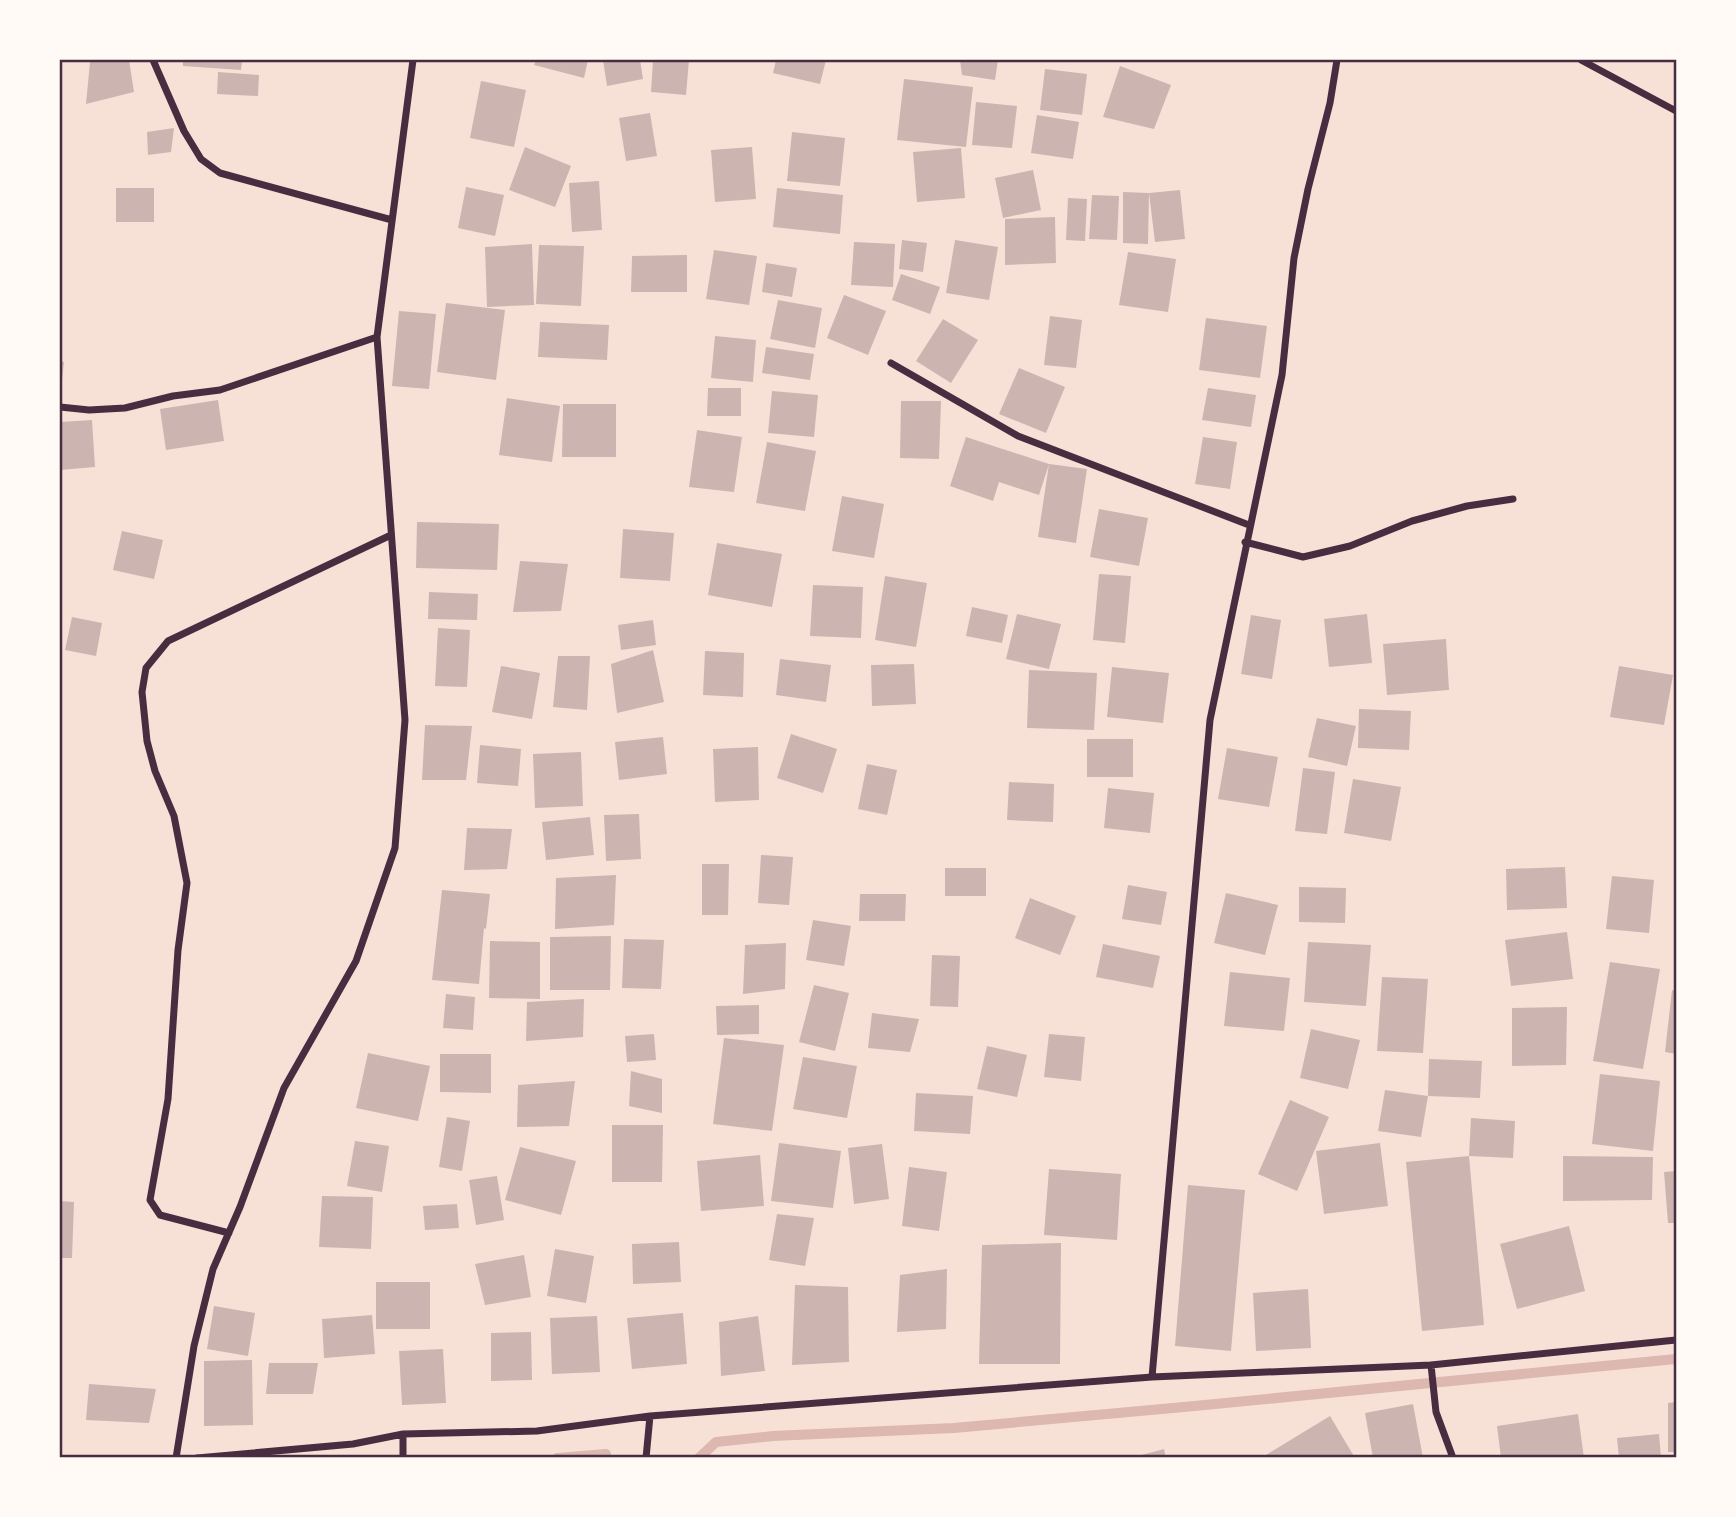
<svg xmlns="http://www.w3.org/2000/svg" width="1736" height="1517" font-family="'Open Sans',sans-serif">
  <rect width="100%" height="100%" fill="#f7e1d7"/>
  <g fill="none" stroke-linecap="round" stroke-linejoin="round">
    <!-- stream -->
    <path stroke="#dcb8b0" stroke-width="10" d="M557 1458 606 1454
      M699 1458 716 1442 773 1436 954 1428 1184 1407 1676 1359"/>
  </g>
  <!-- building -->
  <path fill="#ccb4b1" d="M111 60H129L134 92 86 104 90 62Z
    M183 60H242L241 70 183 66Z
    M536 60H588L584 78 534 65Z
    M603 60H640L643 79 607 86Z
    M653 60H689L686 95 651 92Z
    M776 60H826L820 84 773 73Z
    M960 60H998L995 80 962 75Z
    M1120 66 1171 85 1154 129 1103 117Z
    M1045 69 1087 74 1082 115 1040 110Z
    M218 72 259 75 258 96 217 94Z
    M904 79 973 87 966 147 897 140Z
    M481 81 526 90 514 147 470 138Z
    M976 102 1017 106 1012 148 972 145Z
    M650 113 657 156 626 161 619 118Z
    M1037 115 1079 122 1073 159 1031 153Z
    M174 128 171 152 148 155 147 132Z
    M792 132 845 138 840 186 787 181Z
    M525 147 571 166 555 207 509 190Z
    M752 147 756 199 715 202 711 150Z
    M961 148 965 198 917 202 913 152Z
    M1033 170 1041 210 1003 218 995 178Z
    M599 181 602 230 572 232 569 183Z
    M466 187 504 195 495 236 458 228Z
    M116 188H154V222H116Z
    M777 188 843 195 840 234 773 227Z
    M1180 190 1185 239 1155 242 1149 193 1148 244 1123 243V192L1149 193Z
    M1092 195 1119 196 1117 240 1089 239Z
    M1068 198 1087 199 1085 241 1066 240Z
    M1055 217 1056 263 1005 265V219Z
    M902 240 927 243 923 272 899 269Z
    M955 240 998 247 989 300 946 293Z
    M854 242 895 244 893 287 851 285Z
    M532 244 534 305 487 307 485 247Z
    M539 245 584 246 581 306 536 304Z
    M714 250 757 256 749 305 706 299Z
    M1128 252 1176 259 1168 312 1119 305Z
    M687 255V292H631L632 256Z
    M766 263 797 268 792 297 762 292Z
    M901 274 940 287 930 314 892 300Z
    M844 295 886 311 868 355 827 338Z
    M778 300 822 308 815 348 770 339Z
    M446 303 505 310 496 380 437 372Z
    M399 311 436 314 429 389 392 386Z
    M1050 316 1082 320 1076 368 1044 365Z
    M1206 318 1267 326 1260 378 1199 370Z
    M943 319 978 340 951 383 916 361Z
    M540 322 609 325 607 360 538 357Z
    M715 336 756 340 753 382 711 378Z
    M766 347 814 354 810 380 762 373Z
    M60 361 64 362 61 388H60Z
    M1019 368 1065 387 1046 433 999 414Z
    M708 388H741V416H707Z
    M1208 388 1256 395 1251 427 1202 420Z
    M772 391 818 395 814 437 768 433Z
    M507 398 560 406 552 462 499 455Z
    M218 400 224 441 166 450 160 409Z
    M901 401H941L939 459 900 458Z
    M563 404H616V457H562Z
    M92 420 95 467 60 470V422Z
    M697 430 742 437 734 492 689 487Z
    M966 437 1049 464 1039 495 999 482 993 501 950 486Z
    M1203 437 1237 442 1230 489 1195 484Z
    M767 442 816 451 805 511 756 503Z
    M1049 464 1087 469 1076 543 1038 537Z
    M842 496 884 504 874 558 832 551Z
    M1099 509 1148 518 1139 566 1090 557Z
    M417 522 499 524 497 570 416 568Z
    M623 529 674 533 670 581 620 578Z
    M122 531 163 540 154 579 113 570Z
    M717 543 782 554 772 607 708 595Z
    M520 561 568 564 561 611 513 612Z
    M1099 574 1131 576 1125 643 1093 640Z
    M885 576 927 583 916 647 875 640Z
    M813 585 863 587 861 638 810 636Z
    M429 592 478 594 477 620 428 619Z
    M972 607 1008 615 1002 643 966 636Z
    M1017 614 1061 624 1049 669 1006 659Z
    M1367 614 1372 663 1329 667 1324 619Z
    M1251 615 1281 620 1272 679 1241 674Z
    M72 617 102 623 96 656 65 650Z
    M653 620 656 645 621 650 618 625Z
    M438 628 470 630 467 687 435 686Z
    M1446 639 1449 690 1387 695 1383 644Z
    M653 650 664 702 617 713 611 664Z
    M705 651 744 653 743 697 703 695Z
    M558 656H590L587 710 553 707Z
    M780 659 831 665 826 702 776 695Z
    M914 664 916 704 872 706 871 665Z
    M501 666 540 673 532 719 492 712Z
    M1619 666 1673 675 1664 725 1610 717Z
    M1112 667 1169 673 1163 723 1107 717Z
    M1029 670 1097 673 1094 730 1027 728Z
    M1359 709 1411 711 1409 750 1358 748Z
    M1317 718 1356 726 1347 766 1308 757Z
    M425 725 472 726 466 780H422Z
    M791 734 837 749 823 793 777 778Z
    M663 737 667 774 619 780 615 742Z
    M1087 739H1133V777H1087Z
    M480 745 521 749 518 786 477 783Z
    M758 747 759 800 715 802 713 749Z
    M1227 748 1278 757 1269 807 1218 799Z
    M581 752 583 806 535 808 533 754Z
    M867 764 897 770 887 815 858 809Z
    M1303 768 1335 772 1327 834 1295 831Z
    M1353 779 1401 787 1391 841 1344 833Z
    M1009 782 1054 784 1053 822 1007 820Z
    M1108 788 1154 793 1150 833 1104 828Z
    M639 814 641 859 606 861 604 815Z
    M590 817 594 855 546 860 542 822Z
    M467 828 512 829 507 869 464 870Z
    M761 855 793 857 789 905 758 903Z
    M702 864H729L728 915H702Z
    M1565 867 1567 908 1507 910 1506 869Z
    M945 868H986V896H945Z
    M616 875 614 925 555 929 556 878Z
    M1612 876 1654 880 1649 933 1606 929Z
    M1128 885 1167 892 1161 925 1122 919Z
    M1299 887 1346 888 1345 923 1299 922Z
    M442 890 490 894 486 929 484 928 479 984 432 980Z
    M1226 893 1278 905 1265 955 1214 943Z
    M860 894H906L905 921H859Z
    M1030 898 1076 916 1060 955 1015 938Z
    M813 920 851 926 844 966 806 960Z
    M1567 932 1573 979 1511 986 1505 940Z
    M611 936 610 990H550V937Z
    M624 939 664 940 661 989 622 988Z
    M490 941 540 942V999L489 998Z
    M1308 942 1371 945 1366 1006 1304 1002Z
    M786 943 785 989 743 994 745 945Z
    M1103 944 1160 956 1153 988 1096 977Z
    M932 955 960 956 958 1007 930 1006Z
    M1610 962 1660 969 1643 1069 1593 1061Z
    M1230 972 1290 978 1284 1031 1224 1026Z
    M1382 977 1428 979 1423 1053 1377 1051Z
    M814 985 849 993 835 1051 799 1042Z
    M1672 990 1676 991V1054L1665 1052Z
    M446 994 475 997 473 1030 443 1028Z
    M584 999 583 1037 526 1041 527 1002Z
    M759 1005V1034L717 1035 716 1006Z
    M1567 1007 1566 1065 1512 1066V1008Z
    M872 1013 919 1019 910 1052 868 1048Z
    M1311 1029 1360 1040 1348 1089 1300 1078Z
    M654 1034 656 1060 627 1062 625 1036Z
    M1049 1034 1085 1037 1081 1081 1044 1077Z
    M724 1038 784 1045 772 1131 713 1124Z
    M987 1046 1027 1055 1017 1097 977 1089Z
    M368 1053 430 1066 418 1121 356 1108Z
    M440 1054H491V1093L440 1092Z
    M803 1057 857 1066 847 1118 793 1109Z
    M1429 1059 1482 1061 1480 1098 1428 1096Z
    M631 1071 662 1079V1113L629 1106Z
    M1600 1074 1660 1081 1653 1151 1592 1144Z
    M575 1081 569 1126 517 1127 518 1085Z
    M1385 1090 1428 1096 1421 1137 1378 1131Z
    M916 1093 973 1096 970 1134 914 1131Z
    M1290 1100 1329 1117 1297 1191 1258 1174Z
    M447 1117 470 1121 462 1171 439 1167Z
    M1471 1118 1515 1121 1513 1158 1469 1156 1484 1325 1422 1331 1406 1162 1469 1156Z
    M612 1125H663L662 1182H612Z
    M355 1141 389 1146 382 1192 347 1186Z
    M779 1143 841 1151 833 1208 771 1201Z
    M1380 1143 1388 1206 1324 1214 1316 1151Z
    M882 1144 889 1199 854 1204 848 1148Z
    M520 1147 576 1161 561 1215 505 1200Z
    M760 1155 764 1206 701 1211 697 1161Z
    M1563 1156 1653 1157 1652 1200 1563 1201Z
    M909 1167 947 1172 939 1231 902 1226Z
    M1049 1169 1121 1174 1117 1240 1044 1235Z
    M1676 1171V1223H1668L1664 1172Z
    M497 1176 504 1220 476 1225 469 1180Z
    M1188 1185 1245 1190 1231 1351 1175 1346Z
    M322 1196 373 1197 371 1249 319 1247Z
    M60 1201 74 1202 72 1258H60Z
    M457 1204 459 1228 425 1230 423 1206Z
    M777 1214 814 1218 805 1266 769 1260Z
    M1569 1226 1585 1291 1517 1309 1500 1244Z
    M679 1242 681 1282 633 1284 632 1244Z
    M1061 1243 1060 1364H979L982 1245Z
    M555 1249 594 1256 586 1303 547 1296Z
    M524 1255 531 1297 485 1305 475 1264Z
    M947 1269 946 1329 897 1332 900 1275Z
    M376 1282H430V1329H376Z
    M795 1285 848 1287 849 1362 792 1365Z
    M1308 1289 1311 1348 1256 1351 1253 1293Z
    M214 1306 255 1313 248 1356 207 1349Z
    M683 1313 687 1364 632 1369 627 1318Z
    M372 1315 375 1354 324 1358 322 1319Z
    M597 1316 600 1372 552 1374 550 1318Z
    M758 1316 765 1371 721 1376 719 1322Z
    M531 1332 532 1380 491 1381V1333Z
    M443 1349 446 1403 402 1405 399 1351Z
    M252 1360 253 1425 204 1426V1361Z
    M269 1363H318L313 1394H266Z
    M89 1384 156 1389 149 1423 86 1420Z
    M1676 1402V1452H1668V1403Z
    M1413 1404 1423 1458H1373L1365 1413Z
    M1578 1414 1584 1458H1501L1497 1426Z
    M1330 1416 1355 1458H1261Z
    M1659 1434 1661 1458H1619L1617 1438Z
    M1164 1449 1166 1458H1134V1457Z"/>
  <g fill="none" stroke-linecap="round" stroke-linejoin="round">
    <!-- minor -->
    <path stroke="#4a2c40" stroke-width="7" d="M153 60 184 131 201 159 220 173 392 220
      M1581 60 1676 111
      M891 363 1018 436 1249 525
      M60 407 89 410 125 408 173 396 220 390 377 337
      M1245 542 1303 557 1350 546 1412 521 1467 506 1513 499
      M229 1233 160 1215 150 1200 168 1099 178 950 187 883 174 816 155 771 147 741 142 692 146 668 168 641 391 535
      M1431 1365 1436 1412 1453 1458
      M1152 1377 1210 720 1282 375 1294 258 1308 189 1330 103 1337 60
      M403 1434V1458
      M176 1458 194 1346 213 1269 240 1207 284 1088 356 961 395 848 405 720 377 337 413 60
      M197 1458 353 1444 403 1434 537 1431 650 1416 1152 1377 1431 1365 1676 1340
      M646 1458 650 1416"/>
  </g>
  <!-- border -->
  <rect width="1736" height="1517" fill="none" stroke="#fffaf5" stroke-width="122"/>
  <rect x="61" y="61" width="1614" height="1395" fill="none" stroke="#4a2c40" stroke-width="2.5"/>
</svg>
